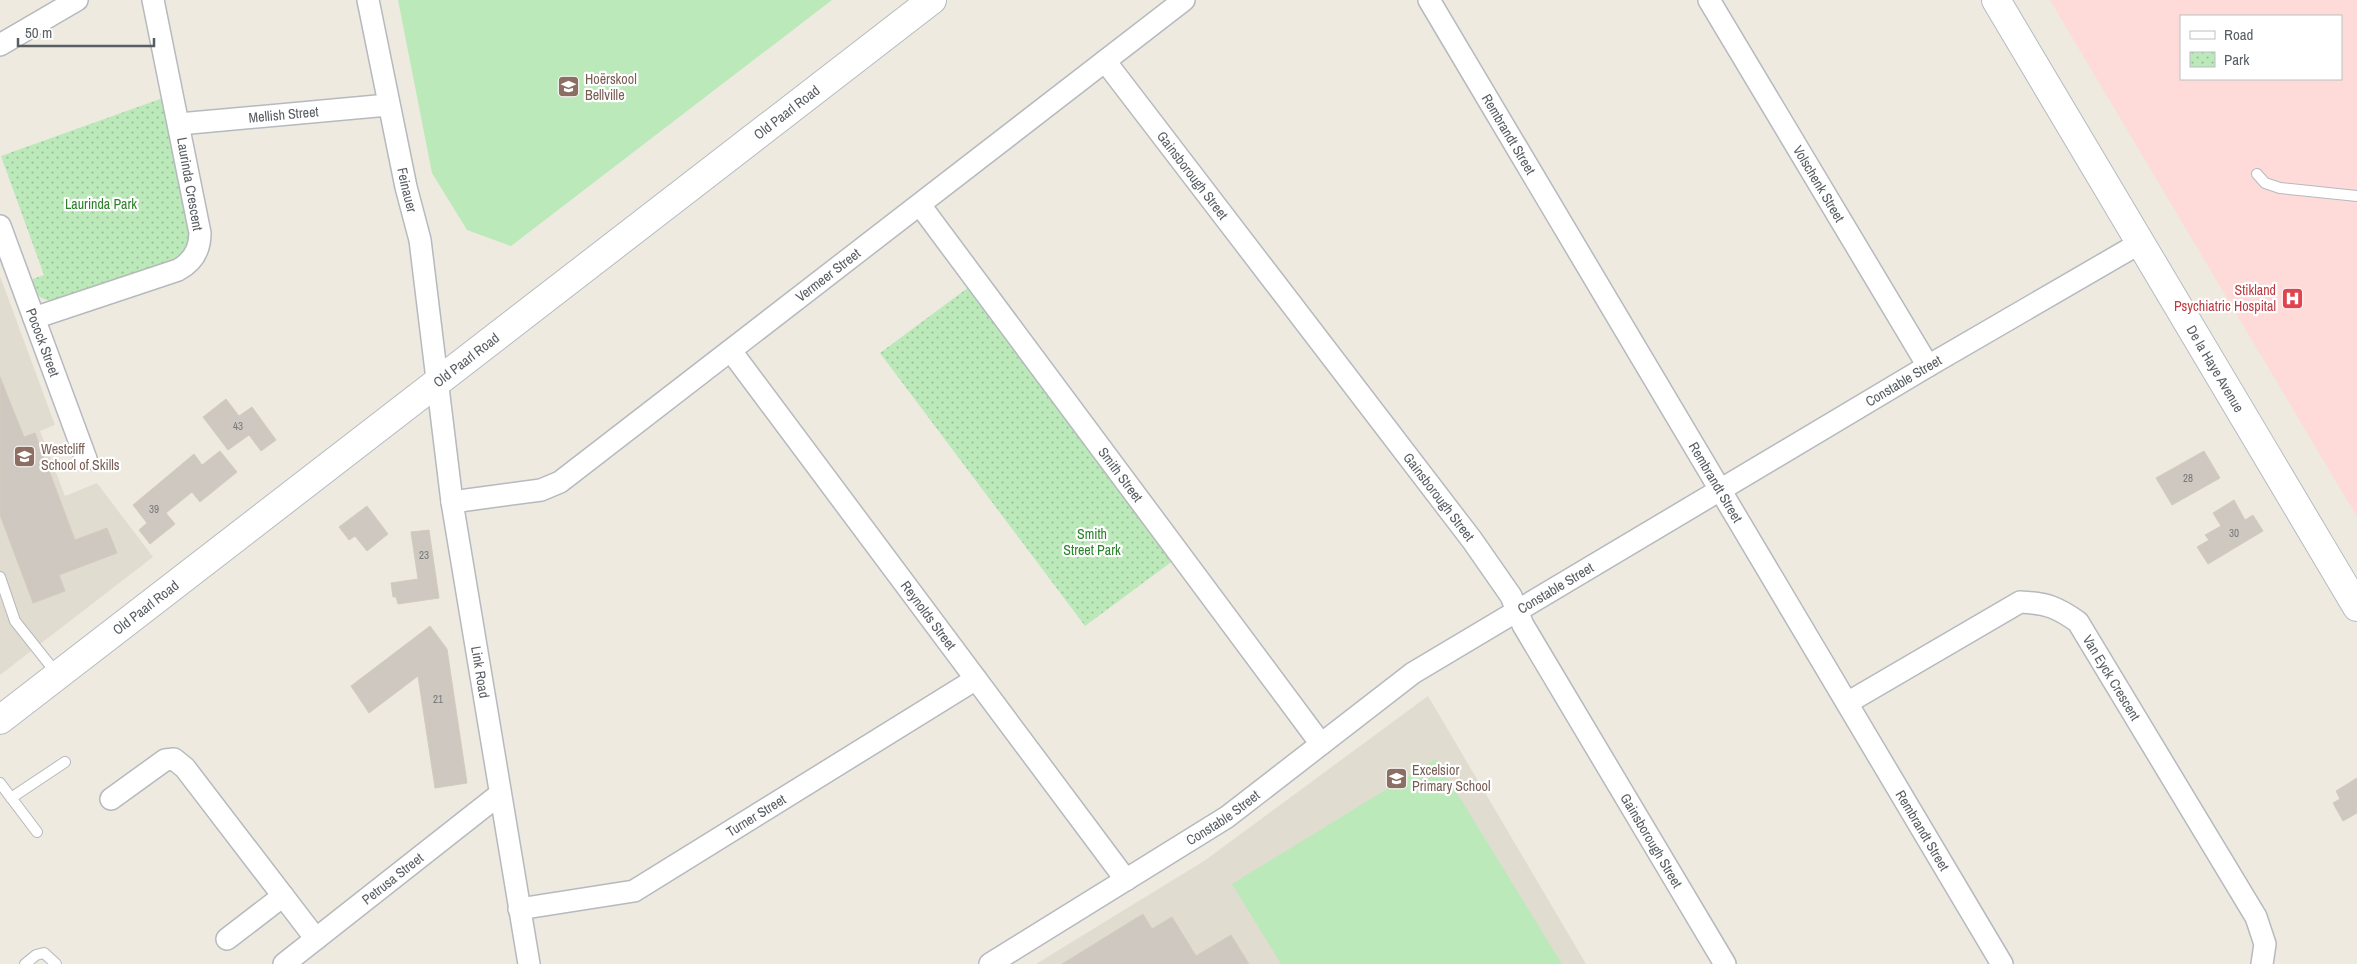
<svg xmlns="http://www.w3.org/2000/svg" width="2357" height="964" font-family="'Archivo Narrow',sans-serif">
  <defs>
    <pattern id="park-dots" width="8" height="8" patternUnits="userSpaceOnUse" patternTransform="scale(1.25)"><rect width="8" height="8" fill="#bbe9b9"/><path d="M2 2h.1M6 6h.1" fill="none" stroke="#9bc09a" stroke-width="1.8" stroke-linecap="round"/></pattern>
  </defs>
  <rect width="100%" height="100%" fill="#eeeae0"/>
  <!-- education -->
  <path fill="#e0dcd0" d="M0 276 55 425 40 431 65 496 97 483 153 557 0 675Z
    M1428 696 1586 964H1036L1204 861Z"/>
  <!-- medical -->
  <path fill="#fedad9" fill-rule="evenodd" d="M2050 0H2357V517ZM2181 16H2341V79H2181Z"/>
  <!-- green -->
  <path fill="#bbe9b9" d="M398 0H832L511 246 467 230 432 173Z
    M1436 759 1562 964H1281L1232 884Z"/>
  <!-- park -->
  <path fill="url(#park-dots)" d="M163 98 190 233 187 250 176 261 52 301C38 299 35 293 30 280L44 275 1 156Z
    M969 287 1174 560 1085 626 880 353Z"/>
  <!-- building -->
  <path fill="#cec8c1" stroke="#d3cbbd" d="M0 377 24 437 35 433 75 540 107 528 117 553 59 575 65 591 33 603 0 515Z
    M226 399 239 416 252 407 276 440 261 451 249 435 228 450 203 417Z
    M220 451 237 472 200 502 192 492 166 513 175 524 150 544 139 530 147 523 133 505 194 454 202 465Z
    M2204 451 2220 478 2172 505 2156 478Z
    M2234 500 2245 520 2253 515 2263 531 2208 564 2197 547 2209 540 2205 535 2221 526 2213 513Z
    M367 506 388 534 367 551 355 536 349 540 339 527Z
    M429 530 439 598 398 604 396 597H393L391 583 418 579 411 532Z
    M430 626 447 649 467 783 435 788 418 676 369 713 351 686Z
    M2357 778V813L2343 821 2333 803 2340 799 2336 791Z
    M1143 914 1152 929 1172 917 1196 956 1231 935 1249 964H1062Z"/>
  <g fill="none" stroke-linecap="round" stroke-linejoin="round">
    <defs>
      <path id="lane" d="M2257 174 2265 183 2280 188 2357 196
        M0 577 15 621 57 674
        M0 783 37 832
        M11 798 65 762
        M25 964 36 955 44 953 56 964"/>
      <g id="street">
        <path id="s1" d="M368 0 406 187 420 240 452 502 529 964"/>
        <path id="s2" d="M1429 0 2002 964"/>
        <path id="s3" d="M1709 0 1928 366"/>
        <path d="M0 45 77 0"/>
        <path id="s4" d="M1105 61 1472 540 1511 596 1523 625 1725 964"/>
        <path id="s5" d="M179 124 388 105"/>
        <path id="s6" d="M920 205 1321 744"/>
        <path id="s7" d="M0 226 86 459"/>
        <path d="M34 318 178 270C193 262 200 250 200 233L153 0"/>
        <path id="s8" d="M731 351 1126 880"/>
        <path id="s9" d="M452 502 541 490 560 482 1184 0"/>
        <path id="s10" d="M1847 703 2020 602C2046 603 2057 607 2078 622L2256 917 2265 944 2262 964"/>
        <path d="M111 799 165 760 174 759 185 768 316 939"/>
        <path id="s11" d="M519 909 634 891 976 679"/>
        <path d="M227 939 283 896"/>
        <path id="s12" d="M284 964 500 794"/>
        <path id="s13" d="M990 964 1227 817 1413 673 1928 366 2140 243"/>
      </g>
      <g id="secondary">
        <path id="s14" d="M1996 0 2357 607"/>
        <path id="s15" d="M0 720 932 0"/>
      </g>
    </defs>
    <!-- lane casing -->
    <use href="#lane" stroke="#b6b9be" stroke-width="12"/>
    <!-- street casing -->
    <use href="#street" stroke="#b6b9be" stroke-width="24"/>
    <!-- secondary casing -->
    <use href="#secondary" stroke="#b6bbc1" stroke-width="30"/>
    <!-- lane -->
    <use href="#lane" stroke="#fff" stroke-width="10"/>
    <!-- street -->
    <use href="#street" stroke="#fff" stroke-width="21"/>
    <!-- secondary -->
    <use href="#secondary" stroke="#fff" stroke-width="28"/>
  </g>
  <!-- icons -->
  <defs>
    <symbol id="school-square" viewBox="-11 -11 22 22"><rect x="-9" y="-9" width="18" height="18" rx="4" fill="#8d6e63" stroke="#fff"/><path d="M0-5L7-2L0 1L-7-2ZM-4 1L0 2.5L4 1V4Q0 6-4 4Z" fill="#fff"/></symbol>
    <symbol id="hospital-square" viewBox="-11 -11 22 22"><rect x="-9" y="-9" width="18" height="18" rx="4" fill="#e0444e" stroke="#fff"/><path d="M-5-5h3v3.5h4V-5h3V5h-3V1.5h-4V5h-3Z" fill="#fff"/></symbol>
  </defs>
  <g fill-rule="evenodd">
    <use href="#school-square" x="556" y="74" width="25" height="25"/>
    <use href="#hospital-square" x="2280" y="286" width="25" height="25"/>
    <use href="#school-square" x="12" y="444" width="25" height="25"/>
    <use href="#school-square" x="1384" y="766" width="25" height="25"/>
  </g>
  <g text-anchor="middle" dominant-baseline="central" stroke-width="4.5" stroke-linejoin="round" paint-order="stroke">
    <!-- number labels -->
    <g font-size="11" fill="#76787a">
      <text x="238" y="426">43</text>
      <text x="2188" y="478">28</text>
      <text x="154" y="509">39</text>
      <text x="2234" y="533">30</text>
      <text x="424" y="555">23</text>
      <text x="438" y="699">21</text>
    </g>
    <!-- education labels -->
    <g font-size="14" fill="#785e54" stroke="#fff" text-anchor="start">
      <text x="585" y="79">Hoërskool<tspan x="585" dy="16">Bellville</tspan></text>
      <text x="41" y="449">Westcliff<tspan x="41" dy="16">School of Skills</tspan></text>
      <text x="1412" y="770">Excelsior<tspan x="1412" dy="16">Primary School</tspan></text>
    </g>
    <!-- street labels -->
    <g font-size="14" fill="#595e63" stroke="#fff">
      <text stroke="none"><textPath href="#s15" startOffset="994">Old Paarl Road</textPath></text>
      <text stroke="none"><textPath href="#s5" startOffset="105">Mellish Street</textPath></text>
      <text stroke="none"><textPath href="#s2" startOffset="156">Rembrandt Street</textPath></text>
      <text stroke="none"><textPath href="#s4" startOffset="144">Gainsborough Street</textPath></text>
      <text stroke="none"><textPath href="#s3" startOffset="214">Volschenk Street</textPath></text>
      <text transform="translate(190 184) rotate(80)">Laurinda Crescent</text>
      <text stroke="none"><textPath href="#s1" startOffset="194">Feinauer</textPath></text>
      <text stroke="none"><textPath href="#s9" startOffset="449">Vermeer Street</textPath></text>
      <text stroke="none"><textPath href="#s7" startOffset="124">Pocock Street</textPath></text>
      <text stroke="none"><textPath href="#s15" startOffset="589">Old Paarl Road</textPath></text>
      <text stroke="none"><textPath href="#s14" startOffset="429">De la Haye Avenue</textPath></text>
      <text stroke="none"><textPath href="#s13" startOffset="1085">Constable Street</textPath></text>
      <text stroke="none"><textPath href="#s6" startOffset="336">Smith Street</textPath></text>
      <text stroke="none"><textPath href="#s2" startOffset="561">Rembrandt Street</textPath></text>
      <text stroke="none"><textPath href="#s4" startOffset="549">Gainsborough Street</textPath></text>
      <text stroke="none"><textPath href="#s13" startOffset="680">Constable Street</textPath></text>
      <text stroke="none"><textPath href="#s15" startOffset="184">Old Paarl Road</textPath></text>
      <text stroke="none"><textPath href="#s8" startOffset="330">Reynolds Street</textPath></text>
      <text stroke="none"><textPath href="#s1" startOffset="682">Link Road</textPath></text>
      <text stroke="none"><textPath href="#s10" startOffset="328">Van Eyck Crescent</textPath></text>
      <text stroke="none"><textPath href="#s11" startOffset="260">Turner Street</textPath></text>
      <text stroke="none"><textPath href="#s13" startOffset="275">Constable Street</textPath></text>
      <text stroke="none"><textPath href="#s2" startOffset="966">Rembrandt Street</textPath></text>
      <text stroke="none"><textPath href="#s4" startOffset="954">Gainsborough Street</textPath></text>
      <text stroke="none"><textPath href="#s12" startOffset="138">Petrusa Street</textPath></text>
    </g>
    <!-- park labels -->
    <g font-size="14" fill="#2b822a" stroke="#fff">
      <text x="101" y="204">Laurinda Park</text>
      <text x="1092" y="534">Smith<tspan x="1092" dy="16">Street Park</tspan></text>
    </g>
    <!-- health labels -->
    <g font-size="14" fill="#be3a42" stroke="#fff" text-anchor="end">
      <text x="2276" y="290">Stikland<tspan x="2276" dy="16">Psychiatric Hospital</tspan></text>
    </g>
  </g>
  <!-- legend -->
  <rect x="2180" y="15" width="162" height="65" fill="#ffffff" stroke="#bdbfc1"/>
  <rect x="2190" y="31" width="25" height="8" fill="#ffffff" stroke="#bdbfc1"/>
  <text x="2224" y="40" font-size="15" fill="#595e63">Road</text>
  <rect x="2190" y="52" width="25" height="15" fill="url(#park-dots)" stroke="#bdbfc1"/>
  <text x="2224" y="65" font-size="15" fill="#595e63">Park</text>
  <!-- scale -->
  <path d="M18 38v8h136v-8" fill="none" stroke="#595e63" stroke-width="2.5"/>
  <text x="25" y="38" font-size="15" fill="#595e63" stroke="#ffffff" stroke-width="4" paint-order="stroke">50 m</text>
</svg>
